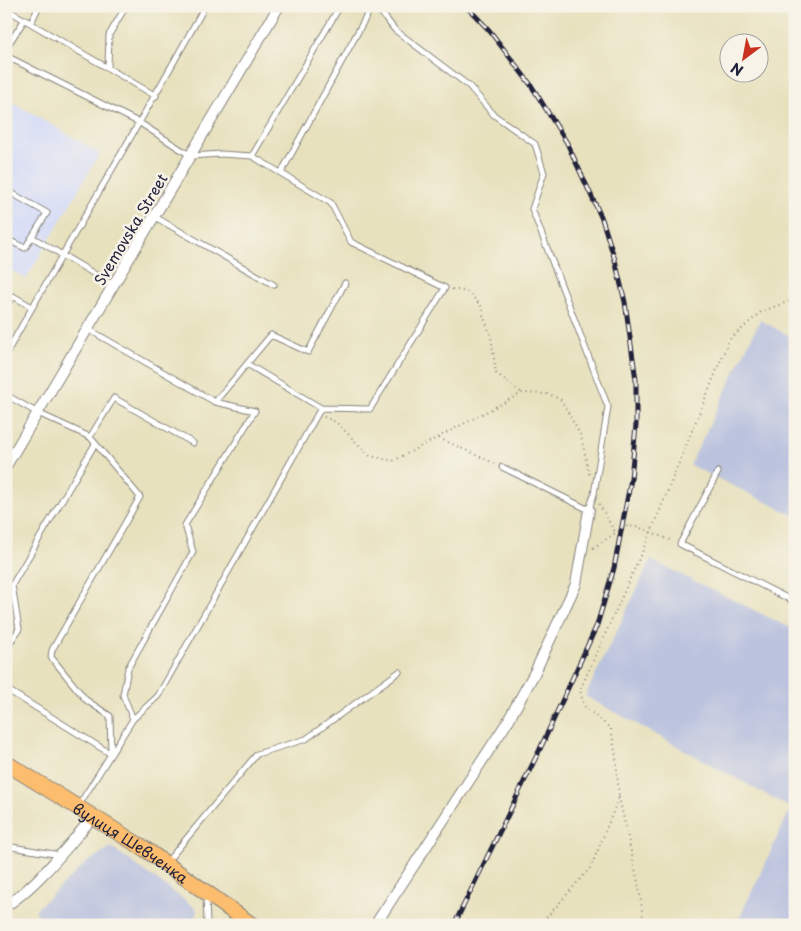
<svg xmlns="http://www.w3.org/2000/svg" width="801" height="931" font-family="'Playpen Sans',sans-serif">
  <rect width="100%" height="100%" fill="#f7f3e8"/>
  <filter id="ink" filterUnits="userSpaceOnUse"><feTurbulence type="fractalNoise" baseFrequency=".02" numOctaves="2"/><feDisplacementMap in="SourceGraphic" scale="10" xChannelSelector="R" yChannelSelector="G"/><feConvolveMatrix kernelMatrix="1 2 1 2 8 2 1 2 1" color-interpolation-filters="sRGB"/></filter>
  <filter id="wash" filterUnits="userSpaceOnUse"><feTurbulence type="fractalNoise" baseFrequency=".0096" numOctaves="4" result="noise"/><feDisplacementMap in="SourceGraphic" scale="20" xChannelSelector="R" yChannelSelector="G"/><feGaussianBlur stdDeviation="1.12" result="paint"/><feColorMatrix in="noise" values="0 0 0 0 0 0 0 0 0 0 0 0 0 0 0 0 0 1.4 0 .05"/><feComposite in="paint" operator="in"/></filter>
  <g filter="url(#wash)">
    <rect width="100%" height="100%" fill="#e8e1be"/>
    <!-- built -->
    <path fill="#d1d9f9" d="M9 100 100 153 26 279 6 267V104Z"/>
    <!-- industrial -->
    <path fill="#bbc3de" d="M760 320 795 339V516L690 465Z
      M651 560 795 630V925H736L791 808 585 696Z
      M111 847 197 909 194 925H44L35 910 86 863Z"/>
  </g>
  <g filter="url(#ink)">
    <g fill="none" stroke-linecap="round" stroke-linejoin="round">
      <defs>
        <path id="lane" d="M376 6 395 30 469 86 494 115 535 144 544 173 532 209 608 407 594 494 589 510 502 467
          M6 9 156 96
          M31 23 39 6
          M6 48 25 19
          M6 56 140 123 191 156 221 154 252 156 331 203 351 242 445 288 370 409 321 408 247 364
          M108 67 109 35 126 6
          M252 156 340 6
          M281 173 372 6
          M6 190 47 213 32 237 113 285
          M155 217 274 285
          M6 239 25 248 32 237
          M6 307 13 296 32 307
          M88 329 215 402 255 411 185 525 193 552 128 668 123 695 133 719
          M6 354C71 237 141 123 205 6
          M6 395 38 413 90 437 114 398 193 443
          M215 402 271 335 308 352 345 283
          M90 437 140 497 52 650 51 657 86 700 110 716 111 753
          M718 472 680 544 795 602
          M6 649 19 629 12 585 95 444
          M6 689 111 754
          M79 805 133 719 158 696 321 408
          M6 846 60 855
          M166 863 257 754 306 739 399 672
          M206 895 207 925"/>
        <path id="street" d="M6 466 279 6
          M6 906C38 885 68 846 93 817
          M375 925 508 721 535 672 576 584 589 510"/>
        <g id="primary">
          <path id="s1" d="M6 763 145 849 252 925"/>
        </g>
      </defs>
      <!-- lane casing -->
      <use href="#lane" stroke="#85827c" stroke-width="7"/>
      <!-- street casing -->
      <use href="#street" stroke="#85827c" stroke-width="12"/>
      <!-- primary casing -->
      <use href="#primary" stroke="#85827c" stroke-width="17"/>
      <!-- path -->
      <path stroke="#85827c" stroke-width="2" stroke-dasharray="1 4" stroke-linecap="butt" d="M452 289 468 292 483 308V315L491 336 496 373 522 393
        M324 417 336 422 370 456 393 461 522 393 549 394 561 400 581 436 589 474
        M439 438 496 464
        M599 504 615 532
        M593 548 626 526 638 527 673 541
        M619 797 639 887 644 925
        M540 925 591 867 619 797 616 757 611 729 584 706 580 690 651 532 729 340 761 312 795 299"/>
      <!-- lane -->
      <use href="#lane" stroke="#fff" stroke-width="5"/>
      <!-- street -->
      <use href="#street" stroke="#fff" stroke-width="10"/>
      <!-- primary -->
      <use href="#primary" stroke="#fcbd6e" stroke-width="15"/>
      <defs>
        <path id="rail" d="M454 925 540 749 597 625 614 568 631 479 636 425V380L625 302 615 260 602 219 567 143 531 85 489 30 466 6"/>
      </defs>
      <!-- rail casing -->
      <use href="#rail" stroke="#22223b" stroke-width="5"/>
      <!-- rail -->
      <use href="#rail" stroke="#f7f3e8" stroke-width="3" stroke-dasharray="9" stroke-linecap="butt"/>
    </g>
  </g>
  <g text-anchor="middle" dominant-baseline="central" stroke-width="5" stroke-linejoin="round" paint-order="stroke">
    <!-- street labels -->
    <g font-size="15" fill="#22223b" stroke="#f7f3e8">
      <text transform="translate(130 229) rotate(-59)">Svemovska Street</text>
      <text stroke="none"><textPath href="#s1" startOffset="148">вулиця Шевченка</textPath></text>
    </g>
  </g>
  <!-- margin -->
  <rect width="801" height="931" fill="none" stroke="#f7f3e8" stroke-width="25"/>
  <!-- north arrow -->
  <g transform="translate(744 58) rotate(212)"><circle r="24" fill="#f7f3e8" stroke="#a29fa3"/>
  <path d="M0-4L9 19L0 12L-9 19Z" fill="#c8321e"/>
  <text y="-8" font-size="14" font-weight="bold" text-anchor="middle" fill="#22223b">N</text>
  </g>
</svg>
